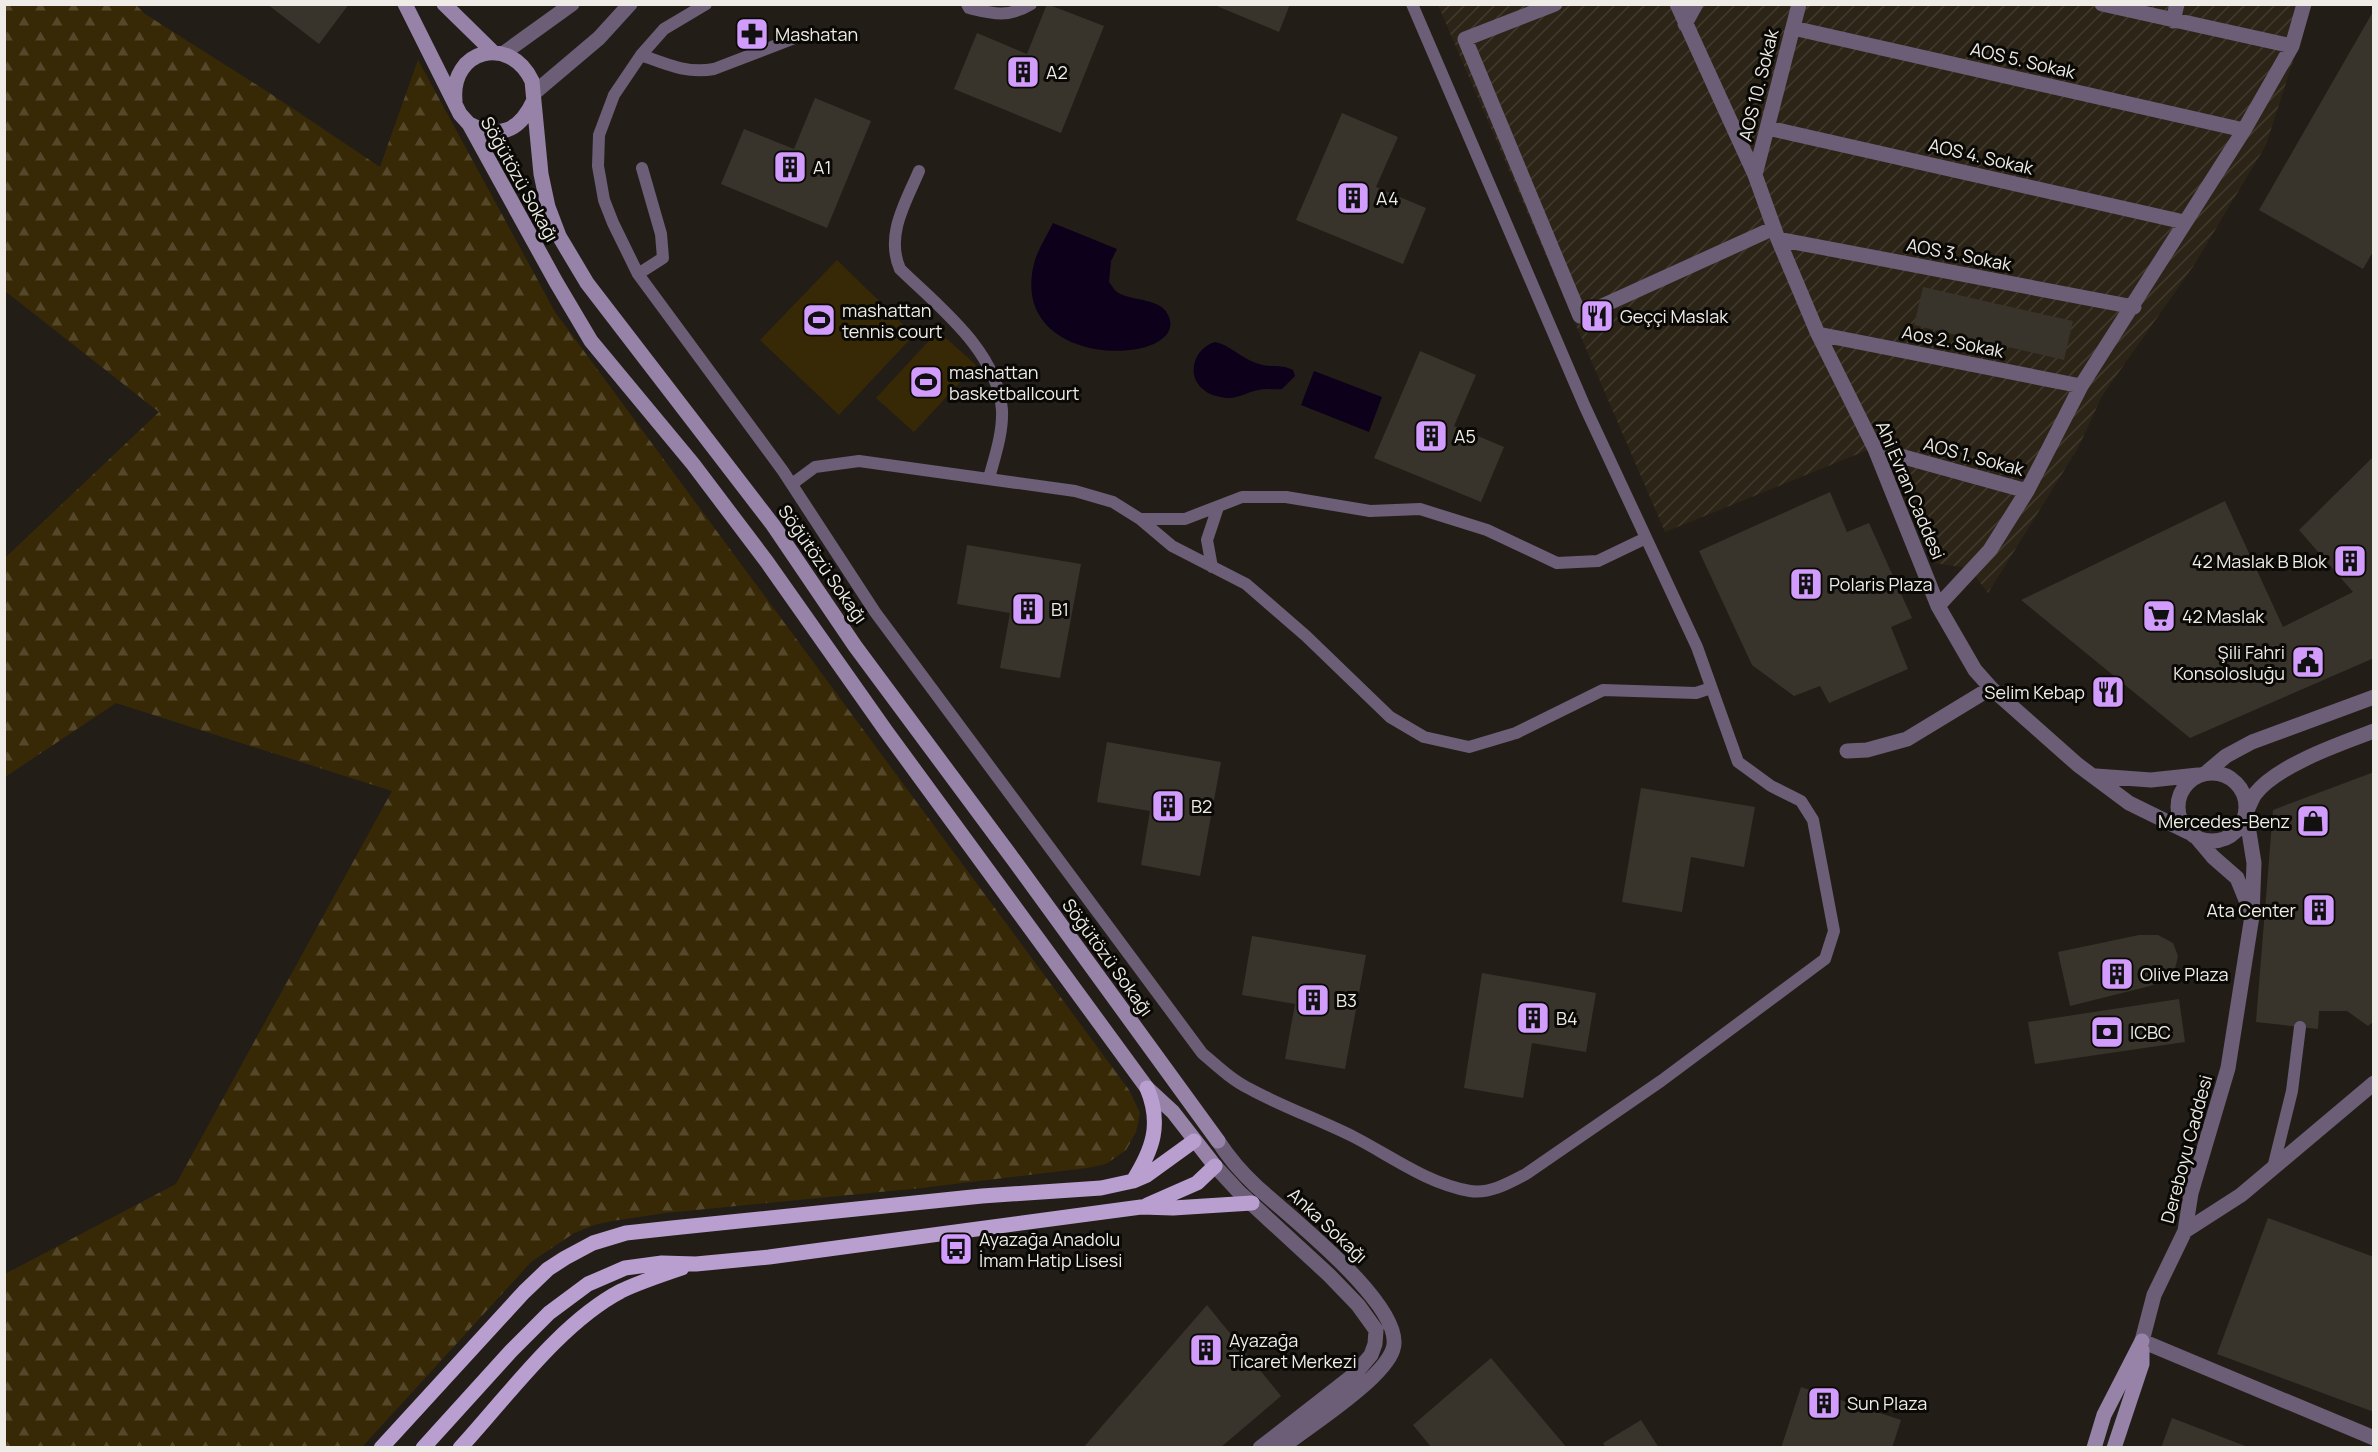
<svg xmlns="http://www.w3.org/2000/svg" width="2378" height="1452" font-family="Manrope,sans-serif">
  <defs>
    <pattern id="industrial-furrows" width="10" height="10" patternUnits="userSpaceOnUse" patternTransform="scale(1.5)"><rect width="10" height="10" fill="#2c2517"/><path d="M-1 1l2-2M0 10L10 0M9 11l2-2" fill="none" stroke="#413a2e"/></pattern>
    <pattern id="forest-firs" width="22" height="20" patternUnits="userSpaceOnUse" patternTransform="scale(1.5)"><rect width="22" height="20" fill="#382906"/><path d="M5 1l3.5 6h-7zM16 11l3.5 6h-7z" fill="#55482a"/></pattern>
  </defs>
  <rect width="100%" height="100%" fill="#221e17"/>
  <!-- industrial -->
  <path fill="url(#industrial-furrows)" d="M1438 5H2311L2266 145 2194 265 2102 396 2078 448 1988 593 1969 568 1933 563 1885 443 1665 532Z"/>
  <!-- forest -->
  <path fill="url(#forest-firs)" d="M5 4 136 5 145 14 268 92 380 167 418 60 555 312 1129 1090 1140 1113 1136 1132 1126 1150 1106 1164 1087 1168 921 1188 665 1213 612 1221 594 1225 574 1233 531 1262 362 1447H5V1274L176 1184 392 791 116 703 5 777V558L159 412 5 291Z"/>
  <!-- park -->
  <path fill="#382906" d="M837 260 914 335 839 415 760 340Z
    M938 331 976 365 914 432 876 398Z"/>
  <!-- water -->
  <path fill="#0d001a" d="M1053 223 1117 249 1111 261 1109 282C1111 284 1114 290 1117 292 1132 302 1162 297 1169 317 1188 367 1003 372 1035 260 1039 248 1047 235 1053 223Z
    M1215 342C1230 345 1241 358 1256 363 1268 368 1282 364 1293 370L1295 376 1282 389C1274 390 1266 388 1258 390 1247 392 1238 399 1226 398 1219 397 1209 395 1204 390 1185 376 1194 348 1215 342Z
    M1314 371 1382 397 1369 432 1301 405Z"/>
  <!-- building -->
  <path fill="#38342b" d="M267 4H349L319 44Z
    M1047 4 1104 26 1061 133 954 89 977 33 1027 54Z
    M1212 4H1290L1279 32Z
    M2374 10V250L2363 269 2259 210Z
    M815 98 871 121 827 228 721 184 744 129 794 149Z
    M1342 113 1398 137 1376 187 1426 208 1403 264 1296 220Z
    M1923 287 2073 321 2064 360 1914 325Z
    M1420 351 1476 375 1454 426 1504 447 1481 502 1374 458Z
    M2374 456V658L2190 738 2021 600 2225 501 2283 627 2353 592 2299 530Z
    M1830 492 1847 532 1869 523 1912 618 1891 627 1908 669 1829 703 1820 686 1794 696 1752 665 1699 551Z
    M967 545 1081 564 1060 678 1000 668 1010 613 957 604Z
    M1107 742 1221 762 1200 876 1141 865 1150 811 1097 802Z
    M2374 772V1021L2368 1026 2347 1011H2319L2318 1029 2256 1022 2273 810Z
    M1641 788 1755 807 1744 867 1691 857 1682 912 1622 902Z
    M2139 935H2158L2173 943 2178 956 2175 969 2164 980 2150 986 2070 1006 2058 952Z
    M1252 936 1366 955 1345 1069 1285 1059 1295 1004 1242 995Z
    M1482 973 1596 993 1586 1052 1532 1043 1523 1098 1464 1088Z
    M2179 999 2185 1042 2035 1064 2028 1022Z
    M2268 1218 2374 1257V1412L2217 1354Z
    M1207 1305 1281 1396 1220 1448H1083Z
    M1491 1358 1567 1448H1432L1413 1425Z
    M1801 1387 1901 1420 1892 1448H1781Z
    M2172 1418 2248 1447V1448H2161Z
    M1641 1420 1659 1448H1606L1603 1443Z"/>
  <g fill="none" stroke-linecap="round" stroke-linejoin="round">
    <!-- lane -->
    <path stroke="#6b5e76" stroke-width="12" d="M706 4 664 29 641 55 614 95 599 135 598 166 604 200 613 223 638 274 783 471 875 612 1202 1053C1217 1066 1232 1080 1250 1089 1283 1107 1320 1120 1354 1137 1391 1156 1428 1184 1470 1191 1490 1194 1509 1183 1526 1174L1661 1081 1825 959 1834 931 1813 820 1801 801 1771 786 1738 762 1697 647 1585 407 1412 4
      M967 4 969 8C994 14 1008 18 1031 4
      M641 55C666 64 687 74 714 69L800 36
      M919 171C906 202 885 235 900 269 940 308 997 351 1002 410 1003 433 995 456 989 478
      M638 274 663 258 661 234 642 168
      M792 484 815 467 859 461 1075 491 1113 502 1140 519 1172 546 1246 584 1306 636 1390 717 1424 737 1469 747 1516 733 1603 690 1696 693 1711 688
      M1140 519H1185L1242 497H1286L1370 511 1420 509 1487 530 1557 563 1598 561 1646 538
      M1212 567 1207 540 1218 507
      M2273 1168 2292 1091 2300 1027"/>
    <!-- street -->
    <path stroke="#6b5e76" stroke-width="15" d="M1555 4 1465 39 1580 316 1774 228
      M1677 4 1755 175 1778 239 1818 334 1875 449 1938 606 1975 670 1991 688 2078 765 2129 803 2188 832
      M2102 4 2292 46
      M2173 21 2177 4
      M1685 24 1696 4
      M1793 28 2244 130
      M504 53 572 4
      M534 93 599 38 630 4
      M1768 128 2184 222
      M1755 175 1799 4
      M1778 239 2134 307
      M1818 334 2081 386
      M1875 449 2027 491
      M1938 606 1990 550 2027 491 2081 386 2244 130 2292 46 2304 4
      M1847 751 1867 750 1907 739 1991 688
      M2207 772 2226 756 2252 742 2374 697
      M2178 807a34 34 0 1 1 68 0a34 34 0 1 1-68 0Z
      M2096 776 2151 780 2198 775
      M2247 811C2249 806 2252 799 2255 794 2278 765 2339 744 2374 731
      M2243 823 2249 832 2254 863 2252 916 2228 1068 2191 1193 2185 1231 2154 1295 2142 1341 2374 1438
      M2197 838 2213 857 2237 878 2250 910
      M1218 1141C1229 1158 1241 1172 1256 1186 1285 1213 1407 1307 1393 1349 1384 1379 1308 1427 1281 1448
      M1215 1166 1239 1192 1329 1275 1358 1305 1376 1330 1375 1344 1371 1355 1355 1374 1260 1448
      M2185 1231 2241 1195 2374 1083"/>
    <!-- secondary -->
    <path stroke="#9782a8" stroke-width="15" d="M405 4 460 114 469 124 556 282 591 341 693 464 767 562 886 731 1147 1088 1173 1112 1215 1166
      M444 4 493 52
      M455 101C450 49 510 34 532 81L541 174 548 207 559 236 587 283 773 525 855 646 1016 863 1218 1141
      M469 124C498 139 519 132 533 102
      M2094 1448 2104 1415 2142 1341
      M2114 1448 2142 1364V1350"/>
    <!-- primary -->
    <path stroke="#b99ed0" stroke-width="15" d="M1133 1181C1153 1149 1162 1124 1147 1088
      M1147 1205 1197 1183 1215 1166
      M381 1448 524 1292 548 1269 565 1258 593 1243 626 1233 672 1228 982 1196 1101 1188 1133 1181 1147 1175 1194 1141
      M423 1448 511 1351 549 1313 588 1284 625 1268 662 1263 696 1264 769 1257 1141 1207 1173 1208 1252 1203
      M460 1448C507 1397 560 1323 621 1291 640 1282 661 1275 682 1268"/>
  </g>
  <!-- icons -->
  <defs>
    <symbol id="pharmacy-square" viewBox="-11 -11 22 22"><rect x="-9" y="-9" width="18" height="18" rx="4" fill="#d29cfd" stroke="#0a0906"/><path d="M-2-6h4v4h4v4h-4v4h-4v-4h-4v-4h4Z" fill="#111"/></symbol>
    <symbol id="building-square" viewBox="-11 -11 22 22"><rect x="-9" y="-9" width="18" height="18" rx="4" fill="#d29cfd" stroke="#0a0906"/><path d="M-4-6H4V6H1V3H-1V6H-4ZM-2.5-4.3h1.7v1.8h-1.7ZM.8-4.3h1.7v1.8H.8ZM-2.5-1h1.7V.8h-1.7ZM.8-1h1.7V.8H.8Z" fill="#111"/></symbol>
    <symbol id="restaurant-square" viewBox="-11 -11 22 22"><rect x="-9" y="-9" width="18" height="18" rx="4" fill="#d29cfd" stroke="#0a0906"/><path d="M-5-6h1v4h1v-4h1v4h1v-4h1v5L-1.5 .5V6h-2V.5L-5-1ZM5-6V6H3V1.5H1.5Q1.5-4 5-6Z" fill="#111"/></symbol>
    <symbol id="stadium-square" viewBox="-11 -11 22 22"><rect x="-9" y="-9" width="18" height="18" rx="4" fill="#d29cfd" stroke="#0a0906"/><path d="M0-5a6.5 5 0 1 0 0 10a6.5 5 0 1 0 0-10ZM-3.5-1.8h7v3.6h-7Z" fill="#111"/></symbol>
    <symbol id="supermarket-square" viewBox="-11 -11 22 22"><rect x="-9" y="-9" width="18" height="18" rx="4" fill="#d29cfd" stroke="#0a0906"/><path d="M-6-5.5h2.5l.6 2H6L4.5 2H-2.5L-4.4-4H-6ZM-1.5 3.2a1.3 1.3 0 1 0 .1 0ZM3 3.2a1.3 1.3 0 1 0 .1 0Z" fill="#111"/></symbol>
    <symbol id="civic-square" viewBox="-11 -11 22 22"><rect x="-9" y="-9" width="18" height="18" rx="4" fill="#d29cfd" stroke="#0a0906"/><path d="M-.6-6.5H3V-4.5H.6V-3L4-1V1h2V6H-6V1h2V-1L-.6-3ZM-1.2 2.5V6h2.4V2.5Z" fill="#111"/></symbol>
    <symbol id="shop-square" viewBox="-11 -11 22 22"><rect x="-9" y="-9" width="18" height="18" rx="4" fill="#d29cfd" stroke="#0a0906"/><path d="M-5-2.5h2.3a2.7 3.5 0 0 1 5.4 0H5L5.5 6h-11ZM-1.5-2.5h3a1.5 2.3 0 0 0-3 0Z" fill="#111"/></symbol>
    <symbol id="bank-square" viewBox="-11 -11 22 22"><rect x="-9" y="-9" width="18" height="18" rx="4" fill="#d29cfd" stroke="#0a0906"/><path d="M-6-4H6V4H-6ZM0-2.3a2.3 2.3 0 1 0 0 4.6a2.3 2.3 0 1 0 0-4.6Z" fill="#111"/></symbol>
    <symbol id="bus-square" viewBox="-11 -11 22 22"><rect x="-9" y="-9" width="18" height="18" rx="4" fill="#d29cfd" stroke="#0a0906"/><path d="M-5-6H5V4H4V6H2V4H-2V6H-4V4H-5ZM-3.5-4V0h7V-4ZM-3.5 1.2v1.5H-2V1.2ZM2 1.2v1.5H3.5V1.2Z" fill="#111"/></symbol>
  </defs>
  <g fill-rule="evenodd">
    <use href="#pharmacy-square" x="733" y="15" width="38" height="38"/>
    <use href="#building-square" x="1004" y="53" width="38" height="38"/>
    <use href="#building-square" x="771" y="148" width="38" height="38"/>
    <use href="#building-square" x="1334" y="179" width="38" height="38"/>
    <use href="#restaurant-square" x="1578" y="297" width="38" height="38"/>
    <use href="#stadium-square" x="800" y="301" width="38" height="38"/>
    <use href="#stadium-square" x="907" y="363" width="38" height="38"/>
    <use href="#building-square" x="1412" y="417" width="38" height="38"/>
    <use href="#building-square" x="2331" y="542" width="38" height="38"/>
    <use href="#building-square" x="1787" y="565" width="38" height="38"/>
    <use href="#building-square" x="1009" y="590" width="38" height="38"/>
    <use href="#supermarket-square" x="2140" y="597" width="38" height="38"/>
    <use href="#civic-square" x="2289" y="643" width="38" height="38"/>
    <use href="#restaurant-square" x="2089" y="673" width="38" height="38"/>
    <use href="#building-square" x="1149" y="787" width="38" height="38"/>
    <use href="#shop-square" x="2294" y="802" width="38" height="38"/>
    <use href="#building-square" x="2300" y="891" width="38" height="38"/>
    <use href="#building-square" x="2098" y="955" width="38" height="38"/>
    <use href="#building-square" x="1294" y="981" width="38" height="38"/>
    <use href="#building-square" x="1514" y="999" width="38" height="38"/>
    <use href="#bank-square" x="2088" y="1013" width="38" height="38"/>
    <use href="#bus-square" x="937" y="1230" width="38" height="38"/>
    <use href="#building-square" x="1187" y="1331" width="38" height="38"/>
    <use href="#building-square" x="1805" y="1384" width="38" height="38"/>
  </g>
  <g text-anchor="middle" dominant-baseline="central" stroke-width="6" stroke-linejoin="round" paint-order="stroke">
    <!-- poi labels -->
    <g font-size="18" fill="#efece7" stroke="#0a0906" text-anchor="start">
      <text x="775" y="34">Mashatan</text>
      <text x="1046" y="72">A2</text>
      <text x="813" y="167">A1</text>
      <text x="1376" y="198">A4</text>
      <text x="842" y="310">mashattan<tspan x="842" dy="21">tennis court</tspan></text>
      <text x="1620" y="316">Geççi Maslak</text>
      <text x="949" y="372">mashattan<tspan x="949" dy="21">basketballcourt</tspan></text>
      <text x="1454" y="436">A5</text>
      <text x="2327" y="561" text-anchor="end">42 Maslak B Blok</text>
      <text x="1829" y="584">Polaris Plaza</text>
      <text x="1051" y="609">B1</text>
      <text x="2182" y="616">42 Maslak</text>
      <text x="2285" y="652" text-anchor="end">Şili Fahri<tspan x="2285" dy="21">Konsolosluğu</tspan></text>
      <text x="2085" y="692" text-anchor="end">Selim Kebap</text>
      <text x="1191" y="806">B2</text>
      <text x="2290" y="821" text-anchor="end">Mercedes-Benz</text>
      <text x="2296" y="910" text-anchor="end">Ata Center</text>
      <text x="2140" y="974">Olive Plaza</text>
      <text x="1336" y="1000">B3</text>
      <text x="1556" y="1018">B4</text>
      <text x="2130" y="1032">ICBC</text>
      <text x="979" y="1239">Ayazağa Anadolu<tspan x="979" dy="21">İmam Hatip Lisesi</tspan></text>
      <text x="1229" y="1340">Ayazağa<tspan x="1229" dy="21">Ticaret Merkezi</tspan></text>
      <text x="1847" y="1403">Sun Plaza</text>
    </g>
    <!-- street labels -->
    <g font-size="18" fill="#efece7" stroke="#0a0906">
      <text transform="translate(2023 60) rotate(13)">AOS 5. Sokak</text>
      <text transform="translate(1758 85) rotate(-76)">AOS 10. Sokak</text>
      <text transform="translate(1981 156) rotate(13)">AOS 4. Sokak</text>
      <text transform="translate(520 179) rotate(61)">Söğütözü Sokağı</text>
      <text transform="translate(1959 254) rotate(11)">AOS 3. Sokak</text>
      <text transform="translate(1953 341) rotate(11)">Aos 2. Sokak</text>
      <text transform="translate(1974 456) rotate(15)">AOS 1. Sokak</text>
      <text transform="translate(1911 490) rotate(67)">Ahi Evran Caddesi</text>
      <text transform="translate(823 564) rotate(55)">Söğütözü Sokağı</text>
      <text transform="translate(1108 957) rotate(54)">Söğütözü Sokağı</text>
      <text transform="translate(2186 1149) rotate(-75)">Dereboyu Caddesi</text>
      <text transform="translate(1328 1225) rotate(43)">Anka Sokağı</text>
    </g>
  </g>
  <!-- border -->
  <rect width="2378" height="1452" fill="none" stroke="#efece7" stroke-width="12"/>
</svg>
